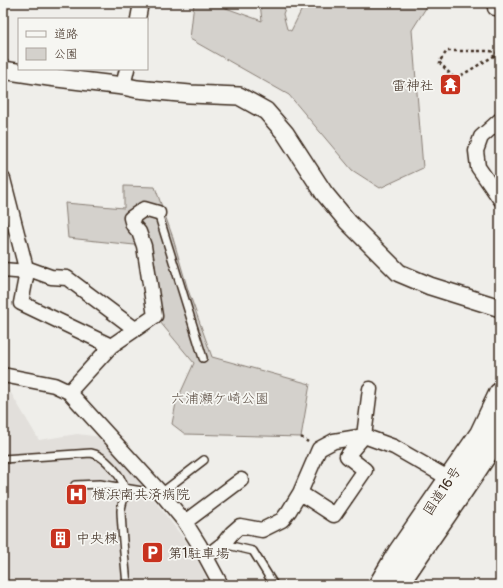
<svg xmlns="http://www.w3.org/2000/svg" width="503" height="588" font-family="Pangolin,'Klee One',sans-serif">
  <rect width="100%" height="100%" fill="#efeeea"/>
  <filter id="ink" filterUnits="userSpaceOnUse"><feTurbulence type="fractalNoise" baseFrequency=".025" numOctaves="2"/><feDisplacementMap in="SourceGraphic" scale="8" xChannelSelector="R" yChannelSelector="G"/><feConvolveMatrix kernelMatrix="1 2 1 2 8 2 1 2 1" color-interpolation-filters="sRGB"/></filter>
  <g filter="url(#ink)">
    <!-- built -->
    <path fill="#e2dfdb" d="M3 388H8L39 440 77 434 102 437 138 479 191 548 210 585H3Z"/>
    <!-- green -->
    <path fill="#d4d1cc" stroke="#887e75" d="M194 3H212L262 21 260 3H287L283 14 287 29 291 31 305 3H429L412 30 423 168 380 188 352 170 289 95 190 39Z
      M124 186 155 187 172 235 188 290 212 357 310 384 301 437 185 434 172 424 176 403 194 363 155 316 144 246 68 238 65 203 124 208Z"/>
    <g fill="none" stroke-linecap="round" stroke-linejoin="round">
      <defs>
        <path id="service" d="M158 213 203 358
          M3 459 91 453C104 455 121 475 124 487 127 494 121 504 121 511 122 536 125 561 127 585
          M75 485 100 484 160 494
          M161 493 204 460
          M223 544 253 551 274 585"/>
        <path id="minor" d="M495 3V8
          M138 19 141 3
          M123 86 127 69
          M500 120 481 137 476 151 478 167 500 199
          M3 179 27 272 21 303 111 346
          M26 268 51 277 67 278 135 329
          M3 270 27 272
          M3 375 54 385 69 392 161 493 185 522 200 546 221 585
          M69 392 111 346 155 316 144 246 139 232 133 225 131 218 144 209 158 213
          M300 493 334 515 365 470 347 456 364 436 370 389
          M185 522 241 480
          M206 557 223 544 232 533 240 526 262 530 282 520 289 511 300 493 319 449 334 441 364 436 394 447 441 474 455 486"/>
        <path id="tertiary" d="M3 70 49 77 123 86 137 89 190 94 239 96 266 111 285 133 324 193 348 222 399 273 430 286 500 308"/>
        <path id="trunk" d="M380 585 399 553 481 434 500 394
          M397 585C431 533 468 484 500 431"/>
      </defs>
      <!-- service casing -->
      <use href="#service" stroke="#3b2a1e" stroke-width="10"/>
      <!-- minor casing -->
      <use href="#minor" stroke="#3b2a1e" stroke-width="17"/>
      <!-- tertiary casing -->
      <use href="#tertiary" stroke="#3b2a1e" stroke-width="20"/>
      <!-- trunk casing -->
      <use href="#trunk" stroke="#3b2a1e" stroke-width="25"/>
      <!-- path -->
      <path stroke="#3b2a1e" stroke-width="2.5" stroke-dasharray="3 3" stroke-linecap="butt" d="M500 53H499L455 79 439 62 447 51H490L499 53 500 58
        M301 437 308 442"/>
      <!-- service -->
      <use href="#service" stroke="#f6f6f2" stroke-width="7"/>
      <!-- minor -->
      <use href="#minor" stroke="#f6f6f2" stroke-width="14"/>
      <!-- tertiary -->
      <use href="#tertiary" stroke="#f6f6f2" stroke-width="17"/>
      <!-- trunk -->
      <use href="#trunk" stroke="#f6f6f2" stroke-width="22"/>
    </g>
  </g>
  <!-- icons -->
  <defs>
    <symbol id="temple-square" viewBox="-11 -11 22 22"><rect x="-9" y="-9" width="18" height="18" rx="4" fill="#c8321e" stroke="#f6f6f2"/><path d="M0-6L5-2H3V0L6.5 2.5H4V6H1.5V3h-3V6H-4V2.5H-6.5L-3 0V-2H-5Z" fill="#fff"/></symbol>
    <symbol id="hospital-square" viewBox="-11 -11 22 22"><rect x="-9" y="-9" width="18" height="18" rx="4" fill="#c8321e" stroke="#f6f6f2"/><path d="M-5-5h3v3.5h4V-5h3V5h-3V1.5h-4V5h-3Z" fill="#fff"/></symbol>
    <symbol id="building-square" viewBox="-11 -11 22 22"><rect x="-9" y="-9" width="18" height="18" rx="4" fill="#c8321e" stroke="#f6f6f2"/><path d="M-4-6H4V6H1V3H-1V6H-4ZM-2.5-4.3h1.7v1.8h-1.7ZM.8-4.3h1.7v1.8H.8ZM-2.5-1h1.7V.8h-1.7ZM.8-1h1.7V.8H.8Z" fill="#fff"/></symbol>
    <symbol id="parking-square" viewBox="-11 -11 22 22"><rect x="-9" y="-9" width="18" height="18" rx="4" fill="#c8321e" stroke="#f6f6f2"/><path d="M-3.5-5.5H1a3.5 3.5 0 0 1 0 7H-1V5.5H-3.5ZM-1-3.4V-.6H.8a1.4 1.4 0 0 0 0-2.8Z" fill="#fff"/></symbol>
  </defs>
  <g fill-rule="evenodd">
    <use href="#temple-square" x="438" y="72" width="25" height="25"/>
    <use href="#hospital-square" x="64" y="482" width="25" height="25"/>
    <use href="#building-square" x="48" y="526" width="25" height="25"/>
    <use href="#parking-square" x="140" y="540" width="25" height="25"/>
  </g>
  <g text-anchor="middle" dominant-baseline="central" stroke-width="3.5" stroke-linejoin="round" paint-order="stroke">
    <!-- poi labels -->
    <g font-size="14" fill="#3b2a1e" stroke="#f6f6f2" text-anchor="start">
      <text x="434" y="85" text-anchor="end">雷神社</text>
      <text x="92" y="494">横浜南共済病院</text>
      <text x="76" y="538">中央棟</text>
      <text x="168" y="553">第1駐車場</text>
    </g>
    <!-- park labels -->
    <g font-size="14" fill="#61544a" stroke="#f6f6f2">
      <text x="220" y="398">六浦瀬ケ崎公園</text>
    </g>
    <!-- street labels -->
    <g font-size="14" fill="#3b2a1e" stroke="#f6f6f2">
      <text transform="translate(442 491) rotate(-56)">国道16号</text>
    </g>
  </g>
  <!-- margin -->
  <rect width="503" height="588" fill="none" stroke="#f6f6f2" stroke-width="16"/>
  <rect x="8" y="8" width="487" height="572" fill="none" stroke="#3b2a1e" stroke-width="1.5" filter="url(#ink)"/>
  <!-- legend -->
  <rect x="18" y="18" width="130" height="52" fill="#f6f6f2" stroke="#aba49d"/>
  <rect x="26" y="31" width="20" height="6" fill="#f6f6f2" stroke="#aba49d"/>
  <text x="54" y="38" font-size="12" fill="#3b2a1e">道路</text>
  <rect x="26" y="48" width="20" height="12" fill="#d4d1cc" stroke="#aba49d"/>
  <text x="54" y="58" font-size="12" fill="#3b2a1e">公園</text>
</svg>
